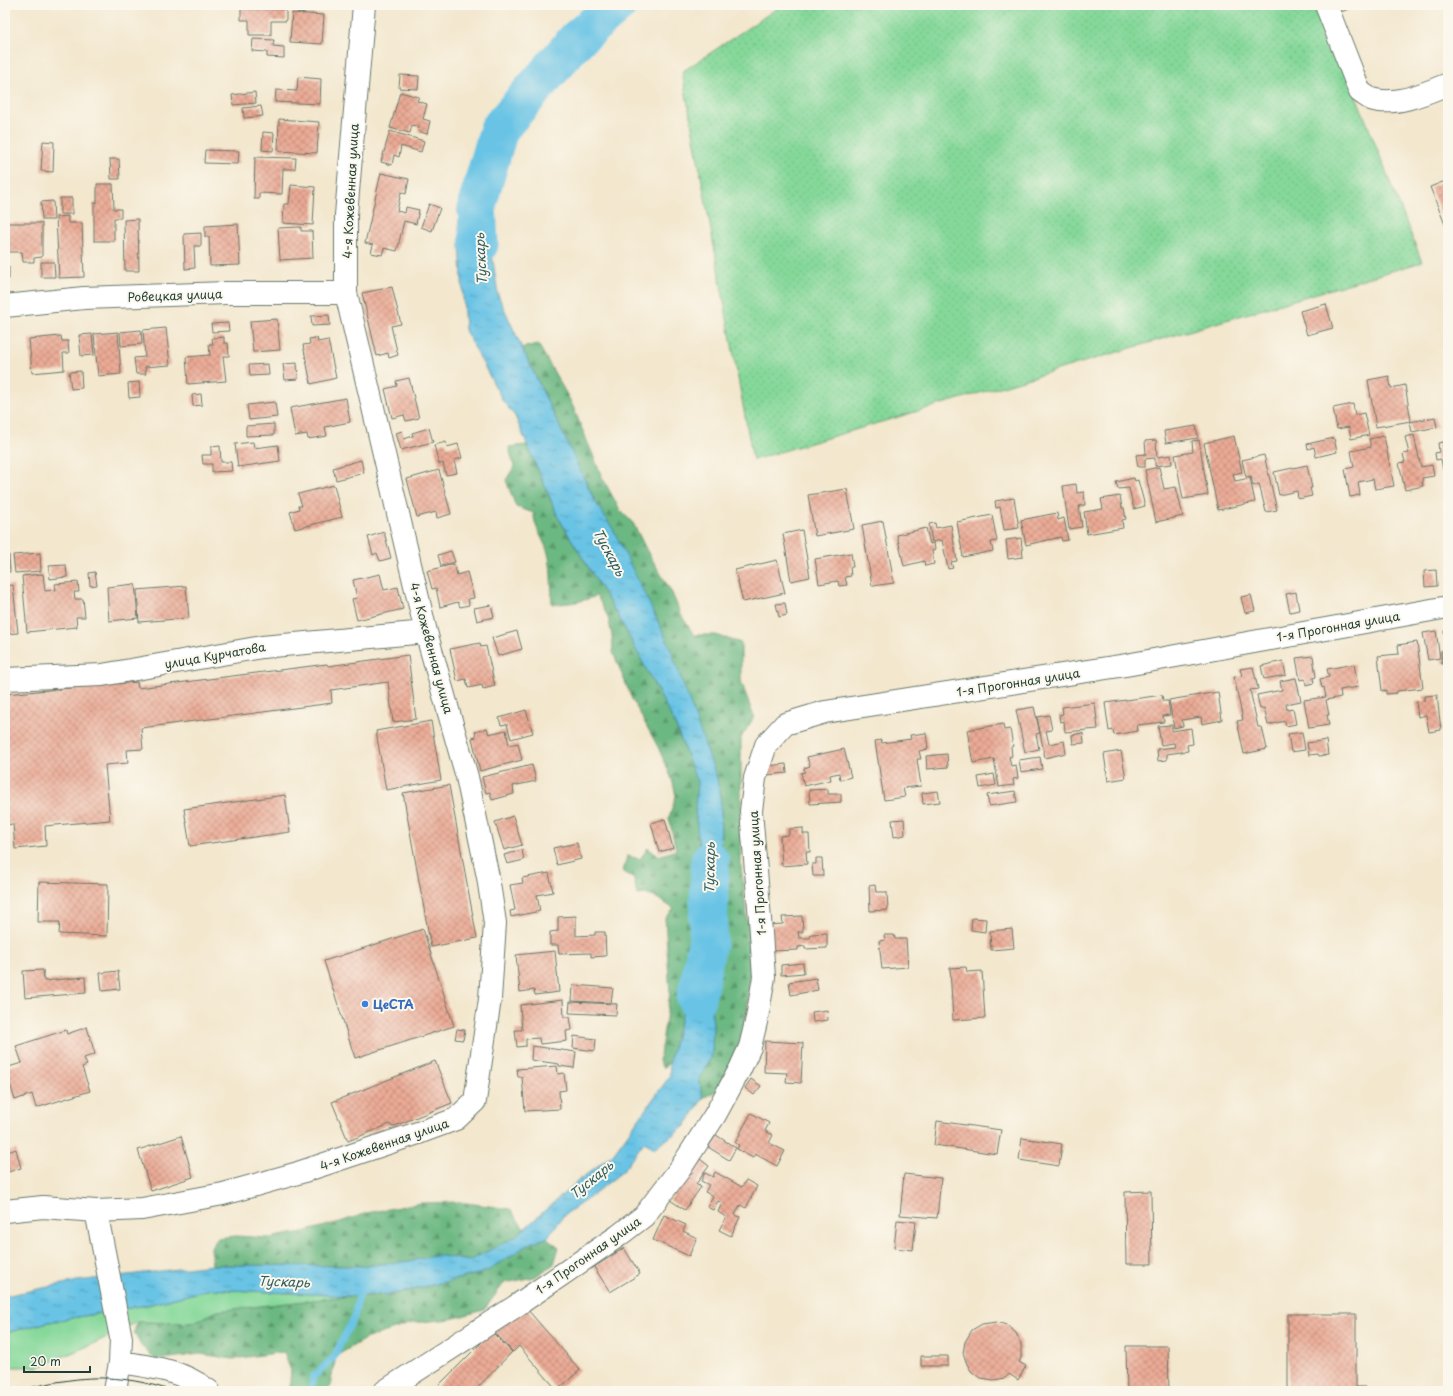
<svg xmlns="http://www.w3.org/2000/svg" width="1453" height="1396" font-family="'Playpen Sans',sans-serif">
  <defs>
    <pattern id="forest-firs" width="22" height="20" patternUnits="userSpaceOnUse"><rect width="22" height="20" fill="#6cb882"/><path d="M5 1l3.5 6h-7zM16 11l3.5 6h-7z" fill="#58976b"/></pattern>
    <pattern id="garden-dots" width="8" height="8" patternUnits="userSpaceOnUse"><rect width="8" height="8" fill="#85d89a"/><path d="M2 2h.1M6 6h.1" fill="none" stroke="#72ba85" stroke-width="1.8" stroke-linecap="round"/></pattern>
    <pattern id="water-ripples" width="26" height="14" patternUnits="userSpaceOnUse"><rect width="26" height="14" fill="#67c3e5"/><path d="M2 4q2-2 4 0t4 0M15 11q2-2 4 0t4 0" fill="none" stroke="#54a0ba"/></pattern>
    <pattern id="building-cross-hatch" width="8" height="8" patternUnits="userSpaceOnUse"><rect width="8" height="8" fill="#ebaa95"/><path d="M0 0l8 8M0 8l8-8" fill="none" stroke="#be8c7a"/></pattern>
  </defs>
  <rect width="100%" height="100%" fill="#fbf7ec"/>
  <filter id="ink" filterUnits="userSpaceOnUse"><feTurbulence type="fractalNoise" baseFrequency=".025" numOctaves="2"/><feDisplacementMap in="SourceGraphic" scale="8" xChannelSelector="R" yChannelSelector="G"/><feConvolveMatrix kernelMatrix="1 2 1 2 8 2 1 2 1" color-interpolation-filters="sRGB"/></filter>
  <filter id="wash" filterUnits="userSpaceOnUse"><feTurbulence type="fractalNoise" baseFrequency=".012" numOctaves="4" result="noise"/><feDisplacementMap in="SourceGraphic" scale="16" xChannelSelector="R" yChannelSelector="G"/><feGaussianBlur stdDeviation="0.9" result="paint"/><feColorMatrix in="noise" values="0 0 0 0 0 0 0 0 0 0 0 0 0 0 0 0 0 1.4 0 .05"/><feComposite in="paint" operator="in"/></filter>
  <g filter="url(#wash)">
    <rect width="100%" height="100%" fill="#f3e7ce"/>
    <!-- green -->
    <path fill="#85d89a" stroke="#528a67" d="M211 1289 349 1296 218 1311 192 1323 137 1322 95 1343 39 1367H5V1333L49 1322 147 1305Z"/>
    <!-- forest -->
    <path fill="url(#forest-firs)" stroke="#467a5b" d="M538 344 571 402 602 477 620 510 633 523 647 551 672 593 681 615 694 635H716L741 643V681L754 717 741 738V866L749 936 750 974 747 1012 736 1056 723 1087 703 1098 699 1079 712 1055 713 1024 709 994 727 928 720 872 721 805 613 529 596 503 522 348Z
      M527 445 558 517 622 623 675 724 697 782 695 810 701 862 709 906 708 938 706 947 692 977 669 1063 663 1069 659 1061 670 993 665 918 674 909 659 899 646 894 637 895 634 879 623 872 627 856 640 859 648 848 658 856 676 850 669 818 676 796 672 779 658 747 632 699 613 652 612 636 608 617 597 596C580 602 570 604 552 604 551 589 552 572 549 557 546 541 533 528 534 513L516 507 506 480 514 467 509 447Z
      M460 1202 510 1209 524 1229 515 1237 469 1261 438 1255 410 1261 363 1266 212 1265 211 1247 218 1238 236 1236 269 1238 307 1231 340 1222 367 1213 421 1203Z
      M547 1238 559 1247 554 1264 535 1277 504 1283 484 1310 451 1319 412 1323 365 1339 336 1356 329 1391H289L291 1371 284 1352 233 1359 200 1354 156 1360 141 1346 134 1332 137 1322 192 1323 218 1311 349 1296 395 1294 486 1272 532 1242Z"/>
    <!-- garden -->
    <path fill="url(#garden-dots)" stroke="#528a67" d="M782 5H1320L1422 262 753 460 682 72Z"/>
    <!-- water -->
    <path fill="url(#water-ripples)" stroke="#43808c" d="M556 44 570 62 532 99 494 145 481 190 486 212 498 295 522 348 596 503 613 529 668 642 717 778 721 805 720 872 727 928 709 994 713 1024 712 1055 699 1079 703 1098 685 1126 655 1148 644 1142 623 1171 589 1198 564 1215 547 1238 532 1242 486 1272 395 1294 349 1296 211 1289 147 1305 49 1322 5 1333V1296L77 1281 212 1265 363 1266 410 1261 438 1255 469 1261 515 1237 578 1181 613 1154 670 1076 669 1063 692 977 706 947 708 938 709 906 701 862 695 810 697 782 675 724 622 623 558 517 515 416 503 401 465 330 458 209 477 142 492 122 510 105 523 101 534 89 532 68Z"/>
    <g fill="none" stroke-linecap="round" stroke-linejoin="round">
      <!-- stream -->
      <path stroke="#67c3e5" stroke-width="7" d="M311 1391 313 1377 334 1357 354 1317 361 1287"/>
      <!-- river -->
      <path stroke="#67c3e5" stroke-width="39" d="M479 244 477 205 499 129 577 39 617 5
        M696 999 708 938 710 861"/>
    </g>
    <g id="blocks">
      <!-- building -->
      <path fill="url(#building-cross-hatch)" d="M1339 5H1353V7L1341 12Z
        M241 9H286V21H271V35H249V20H241Z
        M292 13 324 15 322 44 290 42Z
        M253 39 274 40 273 46 284 47V58L267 57V52L252 51Z
        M400 75 419 76 418 89 399 88Z
        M298 77 321 79 320 104 275 102 276 90 297 91Z
        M255 92 256 103 233 105 232 95Z
        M400 92 419 97 417 101 427 104 423 119 430 121 427 134 418 131 419 127 412 125 410 133 390 128Z
        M261 106 263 116 244 118 243 108Z
        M279 119 319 122 317 153 278 151Z
        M390 131 424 141 421 152 401 146 399 157 394 155 392 165 381 162Z
        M263 132 274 133 273 151 262 150Z
        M43 141 54 142 53 172 41 171Z
        M205 150 239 151 238 164 204 163Z
        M255 157 296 158 295 169H283L282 194 259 193V199H254Z
        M110 159H119L120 179H111Z
        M381 173 409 179 406 194 401 192 397 211 405 213 406 207 419 210 416 224 404 221 397 251 384 248 382 255 371 253 373 245 365 243Z
        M1448 180V232L1430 187Z
        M97 184H113L114 209H121V218H114V241H94V203H97Z
        M291 185 315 187 313 225 283 223 284 204H289Z
        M60 198H72V214H60Z
        M53 201 54 220H42L41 202Z
        M429 204 440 208 432 231 421 227Z
        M68 216V223H82L84 277 59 278 56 217Z
        M138 219 139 271H125L124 220Z
        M5 223H42V257L34 258V262H23L22 252H5Z
        M238 224 240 265 210 266 209 237H205V226Z
        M301 227V231H312L313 258 280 260 278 228Z
        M201 233V246H194L195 268 185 269 184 234Z
        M41 262H54L55 277H41Z
        M5 267H9V279H5Z
        M392 287 401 324 391 326 398 355 389 358 388 353 377 356 362 293Z
        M1326 304 1333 328 1307 335 1300 311Z
        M329 315 330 325 312 326 311 316Z
        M277 319 280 350 253 352 250 321Z
        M228 323 229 331 212 332 211 324Z
        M166 328 170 365 145 367 146 374H136L134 358 145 357 143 330Z
        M141 330 142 344 121 346 120 332Z
        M118 332 121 374 98 376 94 334Z
        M92 334 94 355 81 356 79 335Z
        M61 336 62 341H68L69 353H63L64 370 32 373 29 339Z
        M224 337V343H228L229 356H223L226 381 188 384 186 357 210 355 209 344H213L212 338Z
        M317 338 318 342 328 340 336 378 311 384 303 345 310 344 309 339Z
        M297 363 298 379 285 380 283 364Z
        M268 364 269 375 250 376 249 365Z
        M81 371 82 388 71 389 69 372Z
        M1389 376 1391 388 1405 385 1411 421 1376 427 1368 380Z
        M409 378 419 418 406 421 404 415 392 418 385 389 397 386 396 381Z
        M139 382 140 397 129 398 128 383Z
        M201 394 202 405 193 406 192 395Z
        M346 398 350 422 325 427 327 436 308 439 307 434 295 436 290 408Z
        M275 402 277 417 249 420 247 405Z
        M1353 404 1355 415 1364 413 1369 435 1351 439 1349 427 1337 429 1333 408Z
        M1435 417 1437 427 1412 432 1410 422Z
        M274 424V435L246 436V426Z
        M1196 426 1198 438 1166 443 1164 431Z
        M429 428 433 442 401 450 396 433 402 431 404 439 413 436 412 433Z
        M1414 435 1421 467 1432 465 1434 476 1422 478 1423 486 1405 490 1399 463 1405 462 1403 454 1409 453 1405 437Z
        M1234 436 1242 472 1233 474 1235 481 1250 478 1255 502 1218 510 1204 443Z
        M1384 436 1394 486 1375 489 1373 479 1358 482 1360 495 1350 497 1345 469 1354 467 1351 451 1371 447 1369 439Z
        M1334 438 1337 452 1316 457 1314 447 1308 449 1307 444Z
        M1156 440 1157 457 1171 455 1172 464 1155 466V458L1145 459V467H1138L1136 455 1146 454 1145 441Z
        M1199 440 1208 495 1183 499 1175 455 1193 452 1192 441Z
        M1448 441V469L1443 470 1441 459 1436 460 1435 453 1439 452 1438 443Z
        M253 442 254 448 278 445 280 461 238 467 235 444Z
        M446 442 447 447 458 444 462 458 454 460 457 473 446 475 443 463 439 464 434 445Z
        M220 446 221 462H231L232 471 212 472V464H203L202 455H211V447Z
        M1264 455 1277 510 1266 512 1259 484 1253 486 1251 476 1246 477 1242 460Z
        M361 460 364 473 336 480 333 468Z
        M1307 465 1312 488H1310L1312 496 1298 499 1297 491 1279 495 1274 472Z
        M1159 467 1164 489 1176 487 1183 516 1156 522 1145 470Z
        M439 470 451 514 437 518 436 512 417 517 407 479Z
        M1134 478 1135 481 1138 480 1145 506 1134 509 1129 488 1118 489 1116 482Z
        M1076 484 1077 493 1084 492 1085 505 1079 506 1082 527 1069 529 1063 486Z
        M334 485 342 517 295 529 290 512 299 509 298 506H302L298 494Z
        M847 489 854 529 815 536 808 495Z
        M1120 496 1122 508H1124L1126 519 1122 520 1123 528 1087 534 1084 512 1103 509 1101 499Z
        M1014 498 1019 528 1004 530 1000 507 996 508 995 501Z
        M1057 513 1058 520 1064 518 1068 540 1062 541 1061 537 1026 545 1021 520Z
        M992 515 997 541 991 542 993 551 963 557 957 522Z
        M883 521 894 583 872 586 862 525Z
        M935 523 936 528 951 525 957 561 951 562 953 568 948 569 942 540 932 542 929 524Z
        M926 528 930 544 934 543 935 550 932 551 934 564 925 566 924 561 904 566 897 535Z
        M802 530 810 577 791 581 783 534Z
        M384 532 391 558 380 561 377 553 373 555 368 537Z
        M1021 538 1023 557 1008 559 1006 540Z
        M451 551 455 562 441 566 438 555Z
        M40 553 41 571 15 573 13 555Z
        M851 553 853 567H850L851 576 845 577 847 585 839 586 838 581 819 584 815 559Z
        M9 555 10 572H5V556Z
        M777 560 785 593 743 602 735 570Z
        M454 564 457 575 467 572 474 598 468 599 469 605 460 607 458 602 440 607 436 588 432 589 427 571Z
        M66 565 67 577 50 579 49 566Z
        M1436 570 1437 586 1425 587 1424 571Z
        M95 572 97 585 90 586 89 573Z
        M43 574 45 591 56 590 55 584 78 582 79 592H74L75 599H83L85 617H76L77 627 27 632 22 576Z
        M380 574 384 590 398 587 403 609 357 620 352 599 357 598 353 580Z
        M135 584 138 618 109 621 107 587Z
        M13 585 18 633 5 634V586Z
        M186 586 189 618 139 622 137 590Z
        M1296 592 1299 610 1290 612 1286 594Z
        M1251 595 1255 611 1245 613 1241 597Z
        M785 603 787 615 779 617 776 604Z
        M491 605 494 617 477 621 474 608Z
        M1448 630V663L1442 664 1441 651 1446 650 1444 631Z
        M517 631 522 649 498 656 492 638Z
        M1436 631 1440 658 1428 660 1423 633Z
        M1417 642 1423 688 1397 691V693L1386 694V690L1382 691 1378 656 1399 654 1398 645Z
        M480 643 481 647 486 646 495 686 483 689 482 685 468 688 466 679 457 681 450 649Z
        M408 655 416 719 393 722 388 682 331 690 332 703 141 728 143 749 127 750 128 763 105 765 110 820 45 826 46 846 15 849 13 824 5 825V694L137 682 138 688 327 664 328 666Z
        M1313 656 1316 677 1313 678 1314 683 1306 685 1305 679 1300 680 1296 658Z
        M1283 661 1286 675 1264 679 1261 666Z
        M1354 664 1358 687 1340 690 1341 697 1326 700 1329 715H1327L1329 725 1309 728 1304 700 1326 697 1324 687 1322 688 1320 679 1329 677 1327 669Z
        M1253 667 1258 689 1250 690 1258 727H1262L1267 749 1244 754 1237 721 1243 720 1234 677 1242 676 1240 669Z
        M1296 678 1301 701 1286 704 1287 710 1293 709 1296 724 1286 726 1285 721 1268 725 1264 708 1260 709 1257 695 1282 690 1280 681Z
        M1218 692 1222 720 1202 724 1201 717 1182 720 1183 726 1174 728 1169 700Z
        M1162 695 1163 701H1168L1170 715 1163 716 1164 722 1137 725 1138 731 1114 735 1113 730 1109 731 1105 703Z
        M1437 695 1441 730 1429 732 1426 715 1418 717 1416 702 1424 701V696Z
        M1095 703 1098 729 1065 732 1064 721 1060 722 1059 715 1063 714 1062 707Z
        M1034 707 1040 733 1036 734 1039 749 1025 752 1016 710Z
        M526 710 533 733 511 739 507 724 501 725 499 718Z
        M1049 715 1052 730 1046 731 1049 744 1064 741 1066 753 1045 758 1037 717Z
        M431 721 441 780 386 790 376 731Z
        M1003 724 1004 730 1010 729 1013 746 1011 747 1012 756 1009 757 1011 766 1016 765 1018 778 1013 779 1014 785 999 787 994 759 973 763 967 730Z
        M1172 725V731L1191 728 1193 744 1187 745 1188 751 1167 754V760L1158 761 1157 749 1175 747 1174 743 1161 745 1158 726Z
        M487 728 489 734 506 730 509 745 518 743 522 760 480 771 472 738 476 737 475 732Z
        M1302 732 1305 750 1291 752 1288 734Z
        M926 733 928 749 919 751 921 759H917L921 786 903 788 905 797 884 800 875 741 881 740 882 743 911 739 910 735Z
        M1083 733 1084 743 1073 744 1072 735Z
        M1326 740 1328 755 1319 756 1318 754 1309 755 1307 743Z
        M844 749 851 777 840 780 839 773 830 775 831 780 804 786 801 773 805 772 804 768 810 766 807 757Z
        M1121 751 1126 778 1108 781 1104 754Z
        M947 754 948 767 927 769 926 756Z
        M1040 757 1042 769 1021 772 1019 760Z
        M786 764 787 773 767 775 766 766Z
        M532 765 536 781 513 786 514 794 492 800 490 792 486 793 482 777Z
        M994 774 996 785 980 788 978 777Z
        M449 785 477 938 431 947 403 793Z
        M828 789V794H841V802L810 804 809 790Z
        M938 791 940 802 923 804 922 793Z
        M1015 791 1017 802 989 806 987 795Z
        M285 795 290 832 190 846 184 809Z
        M513 816 522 845 504 850 495 822Z
        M665 819 673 848 659 852 651 823Z
        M904 819 905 835 894 837 892 820Z
        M803 828V834H809L810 852H806L807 864 782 866 780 836 789 835V829Z
        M577 843 581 859 557 865 553 848Z
        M522 850 524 860 507 864 504 855Z
        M816 858H822L823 876H813L812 864H816Z
        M549 873 553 892 537 895 540 911 511 917 510 911 515 910 510 885 523 883 522 878Z
        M39 882 108 884 107 936 59 934 60 922H38Z
        M875 885 876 892H887L888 910 870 911 869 886Z
        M576 916V936L595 935V932H605L606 956 591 957V953L559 954 558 945H550V932L558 931V917Z
        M802 916 803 932H798L799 938H810L811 934 827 933V948L805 949V946L798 947V950L771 951 769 925 783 924 782 917Z
        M972 918 986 919 985 932 971 930Z
        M423 929 454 1026 355 1058 324 961Z
        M1012 929 1014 948 991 950 990 931Z
        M884 935H894L895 939H906L908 967 882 969 879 941 885 940Z
        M555 951 559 992 535 995 534 990 520 992 516 955Z
        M803 963 804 973 781 975V965Z
        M966 967 967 972 982 971 985 1018 953 1020 950 968Z
        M43 970 44 981 85 977 86 993 25 998 23 971Z
        M118 971 120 989 102 991 100 973Z
        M816 978 818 990 791 995 789 982Z
        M573 985 613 988 611 1003 572 1001Z
        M563 1000 564 1017H570L572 1030 566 1031 567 1041 540 1044 539 1038 526 1039V1046L517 1047 515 1030H522L520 1005Z
        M570 1002 617 1004 616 1015 569 1013Z
        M827 1010 828 1020 813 1022 812 1012Z
        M87 1027 95 1054 84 1058 87 1065 82 1067 90 1091 36 1108 32 1094 15 1100 5 1068 22 1063 16 1046 66 1030 67 1034Z
        M457 1029 465 1030 463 1040 455 1039Z
        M574 1036 596 1039 595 1051 573 1048Z
        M765 1041 803 1043 801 1083 786 1082 787 1073 764 1072Z
        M532 1046 576 1052 574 1068 559 1066V1064L531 1060Z
        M435 1061 452 1103 392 1127 390 1124 348 1141 332 1102Z
        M557 1066 558 1074 564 1073 566 1090 559 1091 560 1109 525 1111 522 1077H518L517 1069Z
        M751 1079 761 1086 754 1095 745 1088Z
        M751 1113 769 1123 765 1131 773 1135 769 1143 785 1151 777 1166 755 1154 753 1158 737 1149 739 1145 735 1143Z
        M937 1121 1001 1130 997 1154 934 1145Z
        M716 1135 736 1148 729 1160 708 1147Z
        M181 1136 193 1177 151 1191 138 1150Z
        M1022 1138 1062 1144 1059 1166 1019 1160Z
        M16 1149 21 1168 5 1173V1153Z
        M700 1159 709 1166 696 1184 701 1187 685 1210 670 1200Z
        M715 1172 742 1187 746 1180 757 1186 746 1208 740 1205 735 1215 740 1217 731 1236 719 1230 726 1217 718 1212 722 1203 718 1201 713 1210 707 1207 713 1196 705 1192 709 1185 701 1181 705 1173 713 1177Z
        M904 1174 941 1178 937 1218 900 1215Z
        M1151 1191 1152 1264H1126L1125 1192Z
        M664 1215 686 1225 683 1231 697 1238 689 1256 653 1240Z
        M897 1220 916 1222 913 1250 894 1248Z
        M624 1248 640 1274 610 1292 594 1267Z
        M527 1309 580 1370 557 1390 519 1346 513 1352 493 1331Z
        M1288 1314H1356V1387H1365V1391H1288Z
        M996 1322 1007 1325 1016 1333 1021 1344V1358L1019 1362 1026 1366 1018 1380 1009 1374 1005 1378 994 1380 980 1378 971 1371 967 1364 963 1353 965 1342 972 1330 982 1324Z
        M492 1332 512 1352 474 1391H433Z
        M1126 1346H1168L1169 1391H1127Z
        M921 1356H948V1366H921Z"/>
    </g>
  </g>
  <g filter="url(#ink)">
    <use href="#blocks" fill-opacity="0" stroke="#69786a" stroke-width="1"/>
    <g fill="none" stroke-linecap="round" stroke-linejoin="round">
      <defs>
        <path id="minor" d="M1326 5 1360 92C1364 94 1367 97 1371 99 1395 107 1426 93 1448 84
          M5 306 84 298 226 293H346
          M5 679 102 675 262 647 426 632
          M5 1211 43 1207 96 1211 142 1209 223 1194 298 1173 421 1132 456 1119 475 1101 490 999 495 923 488 877 467 777 426 632 346 293V215L364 5
          M96 1211 121 1338 120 1362 115 1391
          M120 1362C154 1367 181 1370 209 1391
          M385 1391 516 1306 618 1236 644 1216 680 1169 715 1115 740 1069 750 1047 757 1018 764 977 760 919 751 811 755 778 766 745 785 724 825 712 1126 665 1448 607"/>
      </defs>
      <!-- minor casing -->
      <use href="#minor" stroke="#69786a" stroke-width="24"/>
      <!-- minor -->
      <use href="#minor" stroke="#fff" stroke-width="22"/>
      <!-- tram -->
      <path stroke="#1f3d34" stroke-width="1" d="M16 1391C34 1387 52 1382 70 1380 105 1375 139 1379 172 1391
        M64 1391 95 1388 123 1391"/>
    </g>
  </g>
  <!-- markers -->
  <circle fill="#3f7fe0" stroke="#fbf7ec" stroke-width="1.5" cx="365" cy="1004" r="4"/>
  <g text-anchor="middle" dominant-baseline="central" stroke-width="4" stroke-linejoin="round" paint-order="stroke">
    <!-- street labels -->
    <g font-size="12" fill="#1f3d34" stroke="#fbf7ec">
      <text transform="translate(350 191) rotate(-87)">4-я Кожевенная улица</text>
      <text transform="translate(175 295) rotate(-2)">Ровецкая улица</text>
      <text transform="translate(1338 626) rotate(-10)">1-я Прогонная улица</text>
      <text transform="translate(432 648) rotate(75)">4-я Кожевенная улица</text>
      <text transform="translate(215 655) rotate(-10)">улица Курчатова</text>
      <text transform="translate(1018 682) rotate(-9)">1-я Прогонная улица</text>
      <text transform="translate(757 873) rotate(-94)">1-я Прогонная улица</text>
      <text transform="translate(384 1144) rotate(-19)">4-я Кожевенная улица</text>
      <text transform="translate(588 1255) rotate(-35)">1-я Прогонная улица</text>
    </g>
    <!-- shop labels -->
    <g font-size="12" font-weight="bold" fill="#366cbe" stroke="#fbf7ec" text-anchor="start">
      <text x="373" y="1004">ЦеСТА</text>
    </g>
    <!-- water labels -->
    <g font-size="13" font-style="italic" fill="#315e60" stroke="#fbf7ec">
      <text transform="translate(480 259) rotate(-93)">Тускарь</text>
      <text transform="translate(610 552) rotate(62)">Тускарь</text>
      <text transform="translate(709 868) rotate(-89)">Тускарь</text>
      <text transform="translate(591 1179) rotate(-39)">Тускарь</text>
      <text transform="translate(284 1281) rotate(2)">Тускарь</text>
    </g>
  </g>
  <!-- margin -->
  <rect width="1453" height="1396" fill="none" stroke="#fbf7ec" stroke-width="20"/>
  <!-- scale -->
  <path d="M24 1366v6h66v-6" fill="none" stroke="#1f3d34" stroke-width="2"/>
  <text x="30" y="1366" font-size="12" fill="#1f3d34" stroke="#fbf7ec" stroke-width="3" paint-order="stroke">20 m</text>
</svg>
